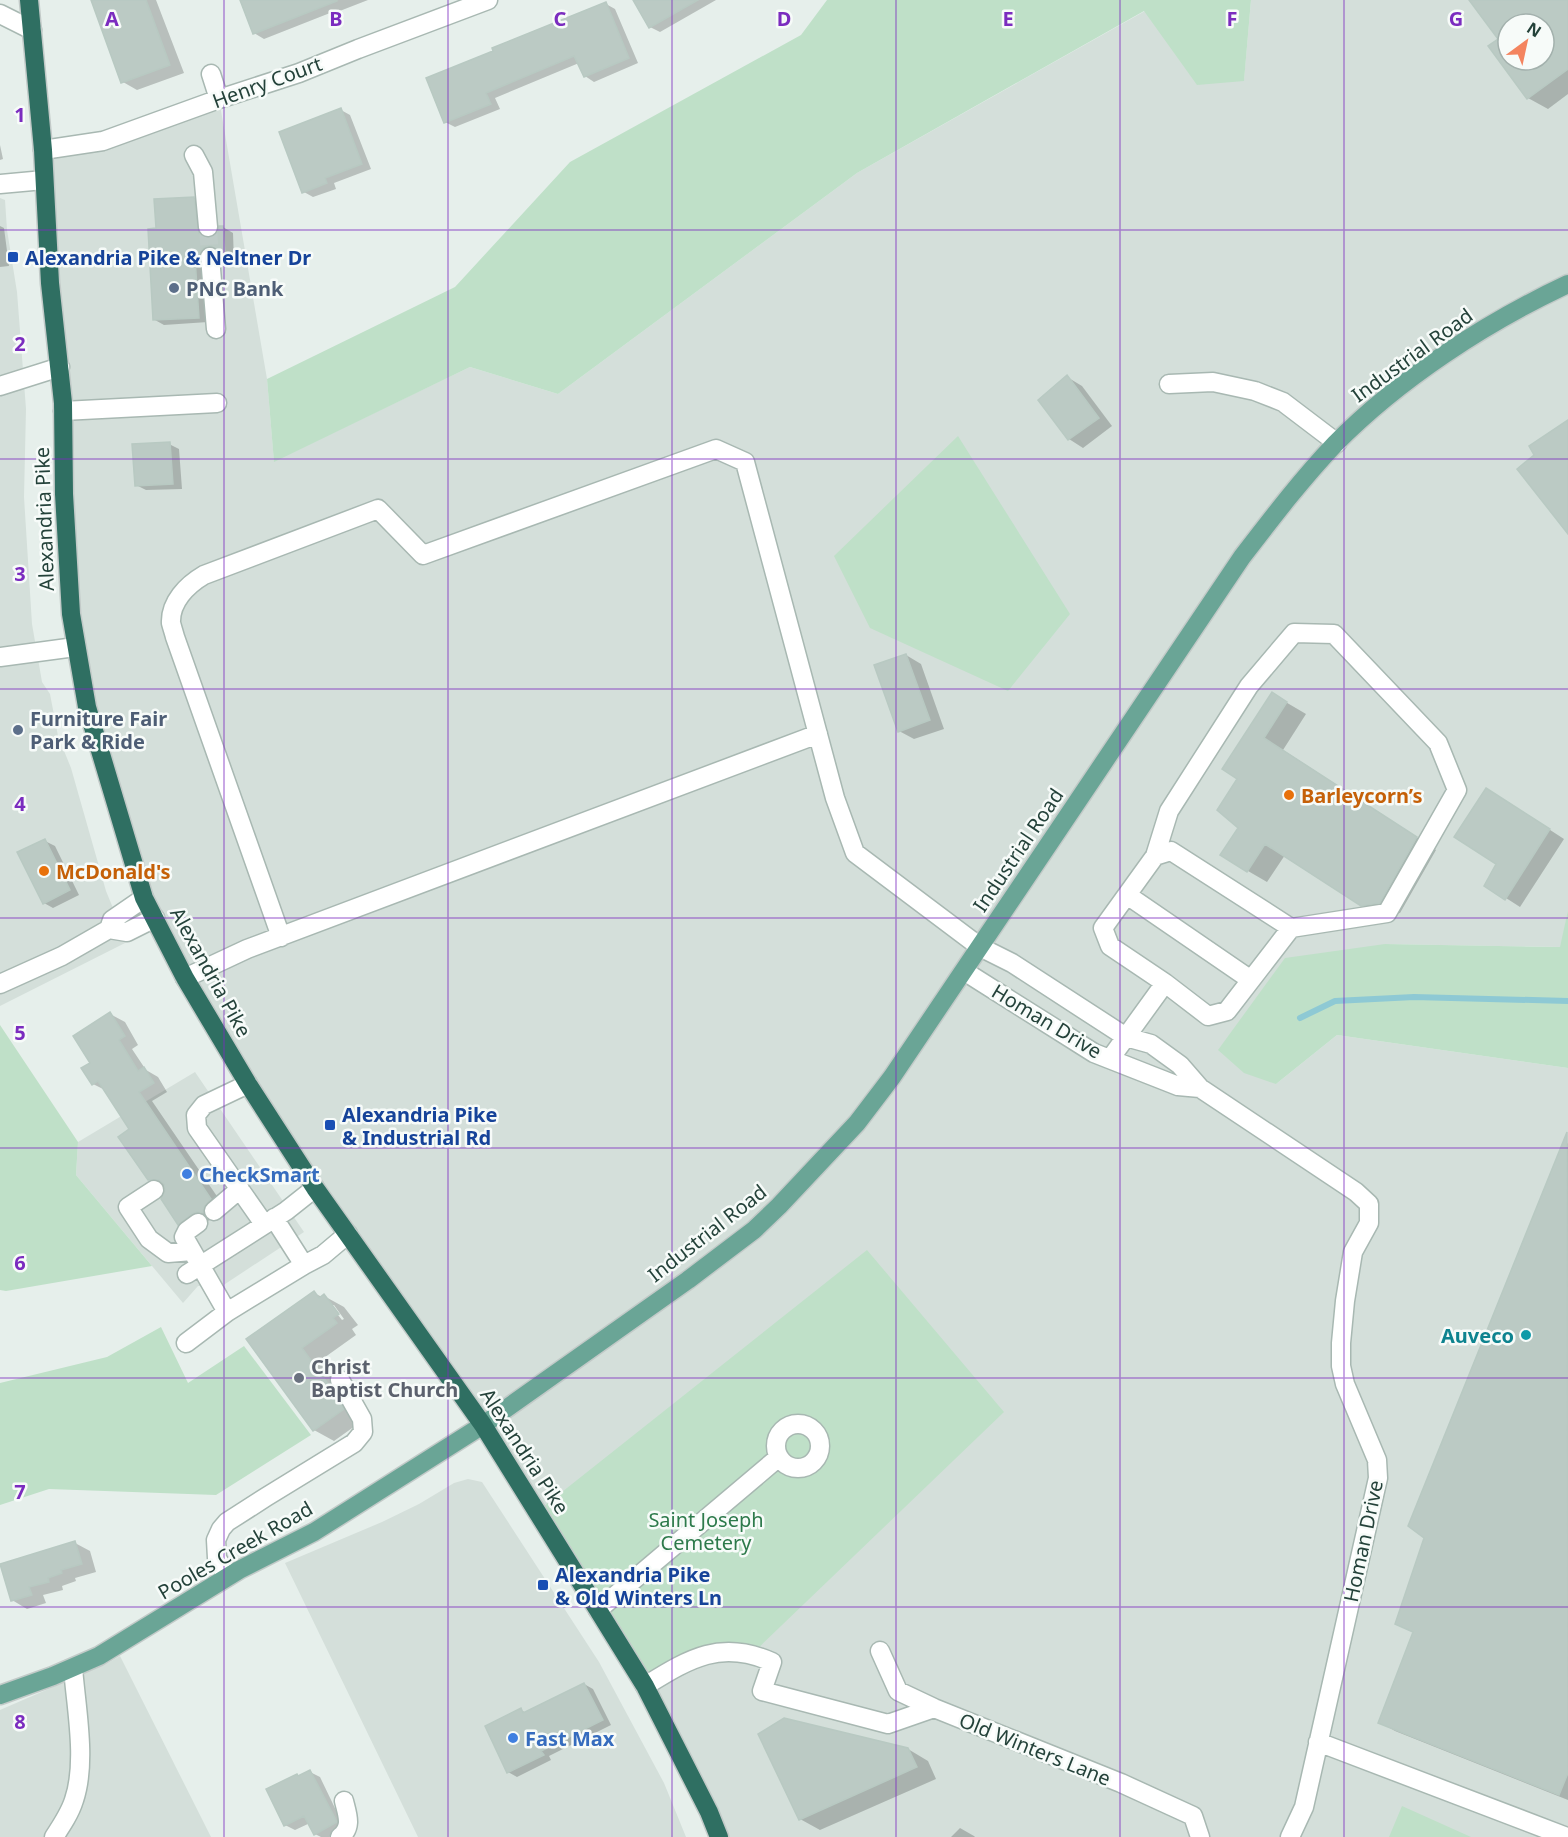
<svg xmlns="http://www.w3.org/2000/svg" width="1568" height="1837" font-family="'Noto Sans',sans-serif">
  <rect width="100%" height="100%" fill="#e6efeb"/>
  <!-- built -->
  <path fill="#d4dfda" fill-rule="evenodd" d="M1251 0H1568V910L1561 947 1385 944 1276 1084 1337 1035 1568 1068V1837H719L538 1511 315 1188 166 939 87 707 43 150 219 99 267 379 274 461 470 367 558 394 857 173 1145 11 1244 80ZM1508 24H1544V60H1508Z
    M0 198 5 200 7 230 17 292 26 409 24 497 32 624 42 682 50 694 58 736 71 768 106 891 127 942 0 1006Z
    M195 1072 304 1232 222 1286H198L183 1303 76 1175 78 1142Z
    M468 1479 482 1482 599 1662 664 1783 686 1837H418L285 1563 382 1522 419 1504 454 1483Z
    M120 1656 211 1837H0V1710L106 1664Z"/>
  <!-- green -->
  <path fill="#bfe0c8" d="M827 0H1251L1244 81 1197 85 1144 11 857 173 558 394 470 367 274 462 267 379 455 287 570 162 801 35Z
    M958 436 1070 614 1008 691 870 628 834 556Z
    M1568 910V1068L1337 1035 1276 1084 1244 1073 1218 1050 1285 958 1385 944 1560 947Z
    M0 1025 78 1142 76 1175 152 1266 6 1291 0 1290Z
    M867 1250 1004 1412 754 1652H725L645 1686 538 1511Z
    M161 1327 188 1383 244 1346 311 1435 216 1495 49 1489 0 1505V1383L107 1357Z
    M1402 1806 1471 1837H1389Z"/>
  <!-- shadow -->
  <path fill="#0003" fill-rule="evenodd" d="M92 0H156L184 73 137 90 123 82Z
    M241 0H368L332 14 330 13 264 39 254 33Z
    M635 0H716L660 32 650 27Z
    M1471 0H1568V94L1548 109 1528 98 1490 46 1500 39ZM1508 24H1544V60H1508Z
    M606 4 615 9 638 63 594 82 585 76 579 63 495 98 500 109 455 127 445 122Z
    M341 110 350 115 371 169 334 183 336 189 313 197 304 192Z
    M0 145 3 159 0 160Z
    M194 198 203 204 208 239 215 238 223 227 233 233 234 261 222 256 220 250 213 253 208 322 164 325 155 320 157 229Z
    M0 226 4 228 9 266 0 267Z
    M1067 377 1082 386 1112 426 1083 448 1069 439Z
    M169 444 179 449 182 489 146 490 136 485Z
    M906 655 921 664 944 729 914 739 899 731Z
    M1272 694 1306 714 1283 750 1436 850 1400 913 1382 916 1285 855 1267 882 1248 871 1240 828 1239 779Z
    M1501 798 1564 839 1520 907 1506 898 1498 863Z
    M45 841 55 846 79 895 53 908 44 903Z
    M110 1014 125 1022 138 1045 132 1049 146 1070 158 1077 167 1092 152 1101 225 1208 218 1215 217 1220 213 1219 207 1221 194 1232 179 1223 166 1187 164 1188 149 1179 131 1130 107 1091 93 1084 92 1063Z
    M1568 1143V1800L1395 1731 1380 1722 1414 1633 1397 1623 1563 1146Z
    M314 1293 322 1297 324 1296 344 1307 358 1325 352 1329 356 1335 321 1360 353 1405 362 1421 334 1441 314 1430 248 1340ZM330 1305H334L344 1319 342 1320Z
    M75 1543 90 1551 96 1572 75 1578 76 1581 62 1586 63 1590 43 1595 46 1603 27 1609 12 1600Z
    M584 1684 593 1689 611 1725 549 1756 551 1760 517 1777 508 1772 521 1710 526 1713Z
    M908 1749 928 1761 936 1779 820 1830 800 1819Z
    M310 1772 320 1777 345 1829 329 1837H321L315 1834 310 1823 295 1830 285 1825 299 1777Z
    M960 1828 974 1836 975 1837H951Z"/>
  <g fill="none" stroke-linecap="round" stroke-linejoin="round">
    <!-- stream -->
    <path stroke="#8ec9d4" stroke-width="6" d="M1300 1018 1335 1001 1414 997 1568 1001"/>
  </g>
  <!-- building -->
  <path fill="#bbcac4" stroke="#b8c9c2" stroke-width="1.5" fill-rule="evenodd" d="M91 0H146L170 65 121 83Z
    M240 0H337V1L253 34Z
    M633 0H698L649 28Z
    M1469 0H1568V69L1527 99 1488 46 1498 39ZM1508 24H1544V60H1508Z
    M606 2 629 58 584 77 574 56 486 93 491 104 444 123 426 78 493 51 492 48Z
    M341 108 362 164 325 178 327 183 302 193 279 132Z
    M194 197 199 233 204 237 210 238 218 232 219 226H223L225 256 221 257 219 250 210 246 203 248 200 253 199 258H195L199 318 153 320 148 229 156 228 154 199Z
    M1067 375 1099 418 1068 440 1038 400Z
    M1568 420V534L1517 469 1534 455 1529 446Z
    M170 442 173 484 135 486 132 444Z
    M906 654 930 720 898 732 874 665Z
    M1272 692 1287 702 1264 738 1417 837 1380 903 1361 906 1265 844 1247 872 1220 855 1238 828 1217 810 1237 779 1222 769Z
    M1486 788 1550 829 1505 900 1484 886 1496 864 1454 837Z
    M45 839 70 890 43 904 17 852Z
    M110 1012 125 1036 119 1040 138 1071 144 1067 154 1083 139 1092 211 1199 204 1207 203 1213 197 1212 192 1214 178 1225 161 1199 165 1190 164 1184 159 1180H148L118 1137 129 1129 98 1081 92 1085 81 1068 90 1063 73 1036Z
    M1567 1132 1568 1773 1559 1795 1378 1723 1413 1632 1395 1624 1424 1538 1408 1526Z
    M314 1291 319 1298 324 1294 339 1314 333 1318 337 1323 302 1348 334 1392 344 1409 313 1431 246 1339Z
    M75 1541 82 1564 61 1570 62 1573 48 1578 49 1582 29 1587 32 1595 11 1601 0 1564Z
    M584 1683 603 1720 541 1751 544 1755 507 1773 485 1726 521 1708 523 1713Z
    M784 1718 908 1748 917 1767 799 1820 758 1734Z
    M310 1770 337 1822 314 1835 304 1816 284 1826 266 1789 297 1774 298 1776Z"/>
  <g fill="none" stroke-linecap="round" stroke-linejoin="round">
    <!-- minor-tunnel -->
    <path stroke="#bfccc8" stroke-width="18" stroke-dasharray="18 9" stroke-linecap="butt" d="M208 227 210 257"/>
    <defs>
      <path id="minor" d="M0 14 32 30
        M211 74 219 99
        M43 150 103 141 219 99 299 73 358 49 488 0
        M194 155 203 172 208 227
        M0 184 44 180
        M210 257 216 329
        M1169 384 1213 382 1255 391 1283 402 1337 443
        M0 386 60 367
        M63 411 217 403
        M0 657 75 647
        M1127 895 1251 980
        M144 898 112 920 109 929 127 932 155 918
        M281 937 175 637C174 633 172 627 171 623 170 602 187 585 204 575L378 509 423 555 716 449 745 462 835 798 855 853 980 947 1012 963 1126 1037 1151 1044 1180 1065 1200 1088 1356 1192 1369 1204V1223L1353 1252 1345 1301 1341 1343V1366L1345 1384 1377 1460 1378 1478 1304 1807 1290 1837
        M964 971 1094 1053 1178 1086 1200 1088
        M185 978 247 949 818 734
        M1165 983 1208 1016 1227 1011 1291 928
        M0 984 62 956 109 929
        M1110 1059 1165 983 1110 946 1103 928 1155 856 1171 851 1291 928 1387 913 1457 790 1438 743 1334 634 1294 633 1249 686 1169 811 1155 856
        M248 1084 204 1105 196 1115 197 1128 264 1224
        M154 1190 128 1207 149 1239 168 1253 192 1251
        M214 1211 240 1189
        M198 1223 187 1231 184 1237 227 1312
        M304 1265 323 1255 348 1234
        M187 1274 286 1211 315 1188
        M186 1343 227 1312 304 1265 274 1218
        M776 1446a22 22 0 1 1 44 0a22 22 0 1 1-44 0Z
        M227 1577 217 1558 216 1540 221 1529 227 1522 266 1497 354 1443 363 1432 362 1419 340 1380
        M598 1610 779 1457
        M880 1651 898 1691 934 1708 1121 1783 1193 1816 1200 1837
        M645 1686C689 1659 720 1639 772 1662L762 1691 888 1724 934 1708
        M1318 1742 1567 1837
        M54 1837C62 1825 70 1813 74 1800 87 1762 76 1707 73 1668
        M340 1837C353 1827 347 1814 344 1801"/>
      <path id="major" d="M0 1695 53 1676 99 1656 239 1570 314 1532 483 1425 688 1280 754 1230 779 1206 857 1123 892 1077 1242 557C1272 518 1301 480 1335 444 1399 379 1485 323 1568 284"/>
      <path id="highway" d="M29 0 43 150 50 283 63 403 64 494 71 614 87 707 144 898 185 978 248 1084 315 1188 483 1425 598 1610 645 1686 709 1812 719 1837"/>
    </defs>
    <!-- minor casing -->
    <use href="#minor" stroke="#a8b8b2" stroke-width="21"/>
    <!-- major casing -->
    <use href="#major" stroke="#c2cac8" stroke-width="21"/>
    <!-- highway casing -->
    <use href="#highway" stroke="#c2cac8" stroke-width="21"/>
    <!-- minor -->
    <use href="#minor" stroke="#fff" stroke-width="18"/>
    <!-- major -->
    <use href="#major" stroke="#6aa596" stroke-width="18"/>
    <!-- highway -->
    <use href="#highway" stroke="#2f6f62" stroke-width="18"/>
  </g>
  <!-- grid -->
  <path fill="none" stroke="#7b2cbf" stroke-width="1.5" stroke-opacity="0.55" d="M224 0V1837M448 0V1837M672 0V1837M896 0V1837M1120 0V1837M1344 0V1837M0 230H1568M0 459H1568M0 689H1568M0 918H1568M0 1148H1568M0 1378H1568M0 1607H1568"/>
  <!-- markers -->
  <g fill="#1a4fb4" stroke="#f7fbf9" stroke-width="2">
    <rect x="7" y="251" width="12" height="12" rx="3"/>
    <rect x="324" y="1119" width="12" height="12" rx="3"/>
    <rect x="537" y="1579" width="12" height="12" rx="3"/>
  </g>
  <g fill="#5c6f8a" stroke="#f7fbf9" stroke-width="2">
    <circle cx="174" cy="288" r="6"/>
    <circle cx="18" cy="730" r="6"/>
  </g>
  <g fill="#e8710a" stroke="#f7fbf9" stroke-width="2">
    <circle cx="1289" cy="795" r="6"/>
    <circle cx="44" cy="871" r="6"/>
  </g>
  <g fill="#3f7fe0" stroke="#f7fbf9" stroke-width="2">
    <circle cx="187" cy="1174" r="6"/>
    <circle cx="513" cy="1738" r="6"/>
  </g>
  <circle fill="#0f9aa8" stroke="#f7fbf9" stroke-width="2" cx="1526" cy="1335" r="6"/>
  <circle fill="#6b7280" stroke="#f7fbf9" stroke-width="2" cx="299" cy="1378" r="6"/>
  <g text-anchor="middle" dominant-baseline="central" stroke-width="5" stroke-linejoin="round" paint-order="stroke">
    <!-- street labels -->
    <g font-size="20" fill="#24423a" stroke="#f7fbf9">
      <text transform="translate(267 82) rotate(-20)">Henry Court</text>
      <text transform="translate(1412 355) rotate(-36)">Industrial Road</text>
      <text transform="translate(44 519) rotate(-92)">Alexandria Pike</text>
      <text transform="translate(1018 850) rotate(-56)">Industrial Road</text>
      <text transform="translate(211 972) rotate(61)">Alexandria Pike</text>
      <text transform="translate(1047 1021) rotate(31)">Homan Drive</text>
      <text transform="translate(707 1233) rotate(-38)">Industrial Road</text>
      <text transform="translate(525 1451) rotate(57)">Alexandria Pike</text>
      <text transform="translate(1363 1541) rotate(-78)">Homan Drive</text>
      <text transform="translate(235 1550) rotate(-30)">Pooles Creek Road</text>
      <text transform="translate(1035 1749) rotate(22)">Old Winters Lane</text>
    </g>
    <!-- transit labels -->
    <g font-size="20" font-weight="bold" fill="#164399" stroke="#f7fbf9" text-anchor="start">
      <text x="25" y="257">Alexandria Pike &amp; Neltner Dr</text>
      <text x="342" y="1114">Alexandria Pike<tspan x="342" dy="23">&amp; Industrial Rd</tspan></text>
      <text x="555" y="1574">Alexandria Pike<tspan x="555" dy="23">&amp; Old Winters Ln</tspan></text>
    </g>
    <!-- service labels -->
    <g font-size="20" font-weight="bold" fill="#4e5e75" stroke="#f7fbf9" text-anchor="start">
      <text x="186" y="288">PNC Bank</text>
      <text x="30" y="718">Furniture Fair<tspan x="30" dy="23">Park &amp; Ride</tspan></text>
    </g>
    <!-- food labels -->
    <g font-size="20" font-weight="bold" fill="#c56008" stroke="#f7fbf9" text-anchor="start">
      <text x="1301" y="795">Barleycorn’s</text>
      <text x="56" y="871">McDonald's</text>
    </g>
    <!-- shop labels -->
    <g font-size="20" font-weight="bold" fill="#366cbe" stroke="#f7fbf9" text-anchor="start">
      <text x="199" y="1174">CheckSmart</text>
      <text x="525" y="1738">Fast Max</text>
    </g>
    <!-- culture labels -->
    <g font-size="20" font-weight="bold" fill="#0d838f" stroke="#f7fbf9" text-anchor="end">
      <text x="1514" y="1335">Auveco</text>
    </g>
    <!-- worship labels -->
    <g font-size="20" font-weight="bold" fill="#5b616d" stroke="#f7fbf9" text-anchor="start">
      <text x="311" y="1366">Christ<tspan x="311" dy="23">Baptist Church</tspan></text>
    </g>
    <!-- park labels -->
    <g font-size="20" fill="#2d7a4b" stroke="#f7fbf9">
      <text x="706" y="1519">Saint Joseph<tspan x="706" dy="23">Cemetery</tspan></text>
    </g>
  </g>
  <g font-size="20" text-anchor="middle" font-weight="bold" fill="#7b2cbf" stroke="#f7fbf9" stroke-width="5" stroke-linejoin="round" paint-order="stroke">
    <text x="112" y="26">A</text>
    <text x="336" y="26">B</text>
    <text x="560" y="26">C</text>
    <text x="784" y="26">D</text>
    <text x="1008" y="26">E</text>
    <text x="1232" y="26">F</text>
    <text x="1456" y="26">G</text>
    <text x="20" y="122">1</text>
    <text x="20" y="351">2</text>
    <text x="20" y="581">3</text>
    <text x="20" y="811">4</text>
    <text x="20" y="1040">5</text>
    <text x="20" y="1270">6</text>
    <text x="20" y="1499">7</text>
    <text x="20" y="1729">8</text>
  </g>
  <!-- north arrow -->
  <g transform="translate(1526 42) rotate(33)"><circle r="28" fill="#f7fbf9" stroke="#a3b1ad" stroke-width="1.5"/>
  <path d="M0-4.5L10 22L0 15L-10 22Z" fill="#f4845f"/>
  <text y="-9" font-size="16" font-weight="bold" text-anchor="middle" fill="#24423a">N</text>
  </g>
</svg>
